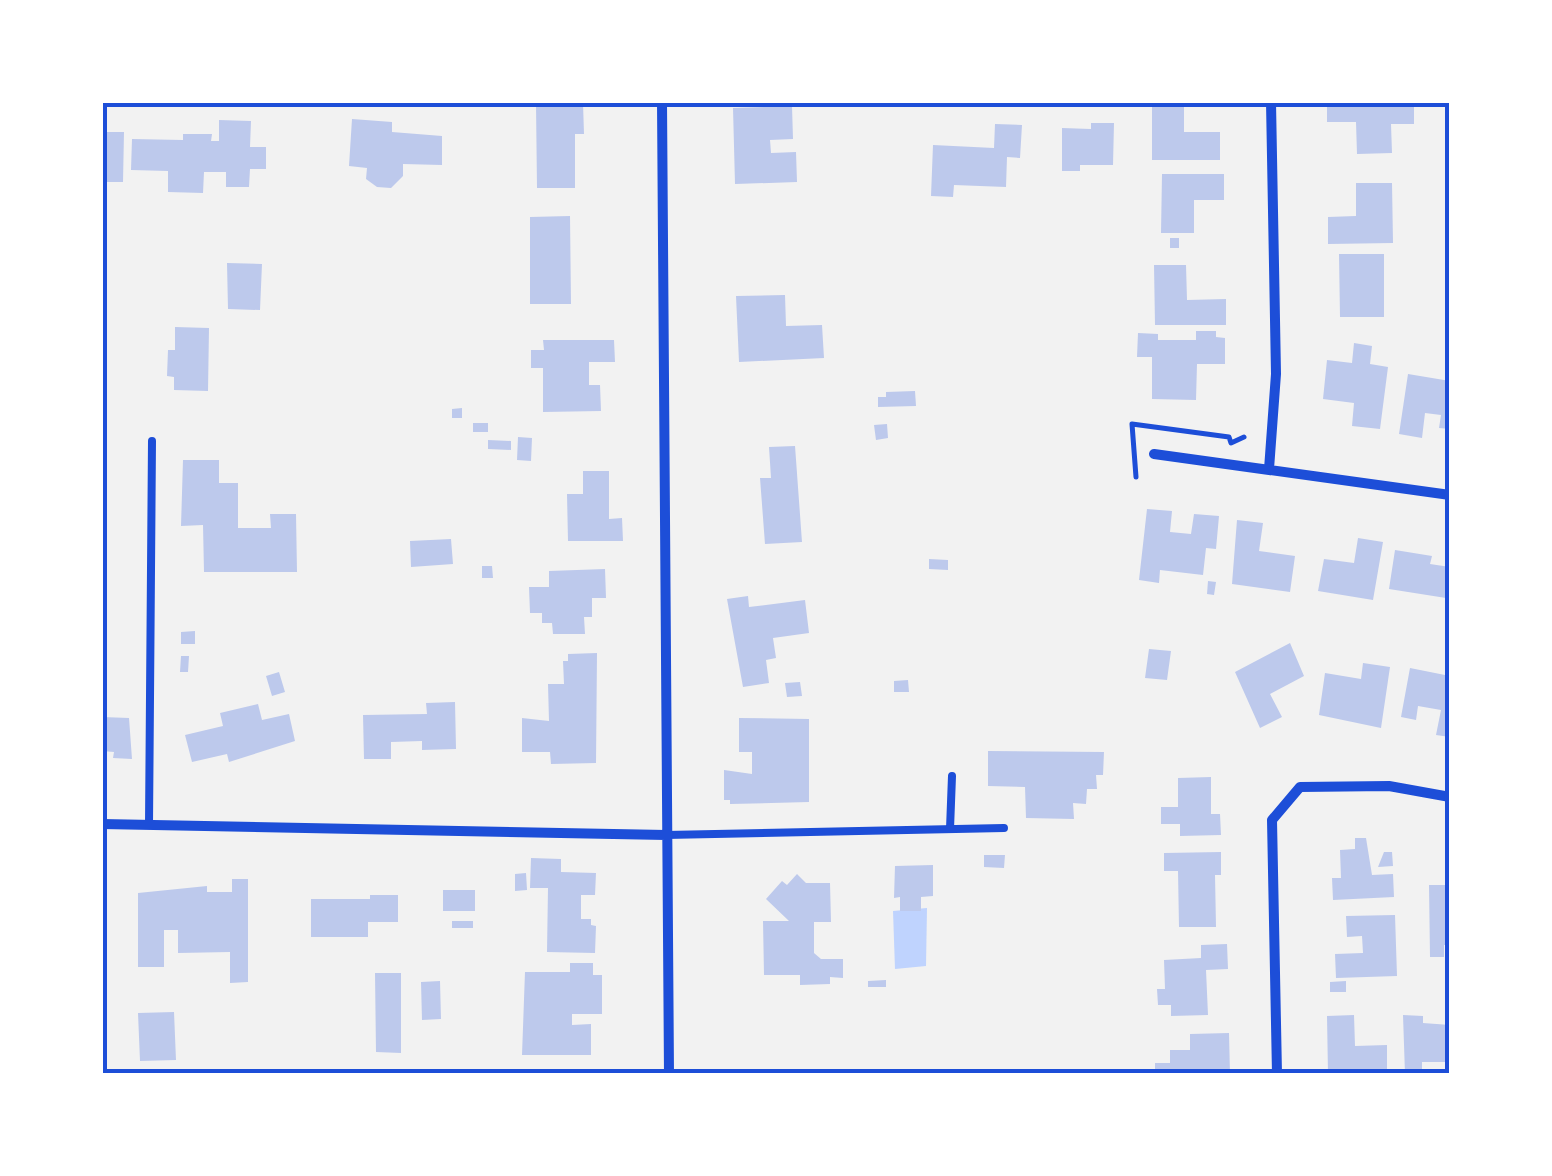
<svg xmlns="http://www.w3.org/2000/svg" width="1552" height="1176" font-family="'DejaVu Sans',sans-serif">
  <rect width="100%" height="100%" fill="#f2f2f2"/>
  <!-- water -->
  <path fill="#bfd3fe" d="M927 908 926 966 895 969 893 911Z"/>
  <!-- building -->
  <path fill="#bdc9ec" d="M1152 102H1184V132H1220V160H1152Z
    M1327 102H1414V124H1391L1392 153 1357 154 1356 122H1327Z
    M583 103 584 134H575V188H537L536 104Z
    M792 106 793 139 770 140 771 153 796 152 797 182 735 184 733 108Z
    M352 119 392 122V132L442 136V165L403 164V176L391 188 377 187 366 179 367 168 349 166Z
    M219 120 251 121 250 147H266V169H250L249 187H226V172H204L203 193 168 192V171L131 170 132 139 183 140V134H212L211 141H219Z
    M1091 123H1114L1113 165H1080V171H1062V128L1091 129Z
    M995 124 1022 125 1020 158 1007 157 1006 187 954 185 953 197 931 196 933 145 994 148Z
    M103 132H124L123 182H103Z
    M1162 174H1224V200H1194V233H1161Z
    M1356 183H1392L1393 243 1328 244V217L1356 216Z
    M570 216 571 304H530V217Z
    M1170 238H1179V248H1170Z
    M1339 254H1384V317H1340Z
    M227 263 262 264 260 310 228 309Z
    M1154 265H1186L1187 300 1226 299V325H1155Z
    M785 295 786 326 822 325 824 358 739 362 736 296Z
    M175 327 209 328 208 391 174 390V377L167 376 168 350H175Z
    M1196 331H1216V337L1225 338V364H1197L1196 400 1152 399V357H1137L1138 333 1158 334V340H1196Z
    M543 340H614L615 362H589V385H600L601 411 543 412V368H531V350H544Z
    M1354 343 1372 346 1370 364 1388 367 1380 429 1352 426 1354 403 1323 399 1327 360 1352 363Z
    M1408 374 1450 381V429L1439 428 1441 415 1425 413 1422 438 1399 434Z
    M915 391 916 406 878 407V397H886V392Z
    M462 408V418H452V409Z
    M473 423H488V432H473Z
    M887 424 888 438 876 440 874 425Z
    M518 437 532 438 531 461 517 460Z
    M488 440 511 441V450L488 449Z
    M795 446 802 542 765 544 760 478H771L769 447Z
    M183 460H219V483H238V528H271L270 514H296L297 572H204L203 525 181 526Z
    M583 471H609V519L622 518 623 541H568L567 494H583Z
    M1147 509 1172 511 1170 532 1191 534 1194 514 1219 516 1216 549 1206 548 1203 575 1160 570 1159 583 1139 580Z
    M1237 520 1263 523 1259 551 1295 556 1290 592 1232 584Z
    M1358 538 1383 542 1373 600 1318 591 1324 559 1354 563Z
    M451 539 453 564 411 567 410 541Z
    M1395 550 1432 556 1430 564 1450 567 1446 598 1389 589Z
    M929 559 948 560V570L929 569Z
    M482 566H492L493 578H482Z
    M605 569 606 598H592V617H584L585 634H553L552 623H542V613H530L529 587H549V571Z
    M1208 581 1216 582 1214 595 1207 594Z
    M748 596 749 607 805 600 809 633 773 638 776 658 766 660 769 683 743 687 727 599Z
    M195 631V644H181V632Z
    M1290 643 1304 676 1270 694 1282 717 1260 728 1235 672Z
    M1149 649 1171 651 1167 680 1145 678Z
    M597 653 596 763 551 764 550 752H522V718L549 721 548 684H564L563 661H568V654Z
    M181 656H189L188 672H180Z
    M1363 663 1390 667 1381 728 1319 715 1325 673 1361 679Z
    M1410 668 1450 676V737L1436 735 1441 710 1418 706 1416 720 1401 717Z
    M279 672 285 692 272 696 266 676Z
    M908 680 909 692H894V681Z
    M800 682 802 696 787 697 785 683Z
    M455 702 456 749 422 750V741L391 742V759H364L363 715 427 714 426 703Z
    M258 704 262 720 289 714 295 741 229 762 227 754 192 762 185 735 223 726 220 713Z
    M102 717 129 718 132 759 113 758 114 752 102 751Z
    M739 718 809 719V802L730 804V800H724V770L752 774V752H739Z
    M988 751 1104 752 1103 775H1096L1097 789H1087L1086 804 1073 803 1074 819 1026 818 1025 787 988 786Z
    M1211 777V814H1220L1221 835 1180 836V824H1161V807H1178V778Z
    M1355 838H1366L1372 875 1393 874 1394 897 1333 900 1332 878H1341L1340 850 1355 849Z
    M1221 852V875H1215L1216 927H1179L1178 871H1164V853Z
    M1384 852H1392L1393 866 1378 867Z
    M984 855H1005L1004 868 984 867Z
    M531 858 561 859V872L596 873 595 895H581V919H591V925L596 926 595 953 547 952 548 888H530Z
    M933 865V896L921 897V911H900V897L894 898 895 866Z
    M526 873 527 890 515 891V874Z
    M797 874 806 883H830L831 922H814V953L821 959H843V978L830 977V984L800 985V975H764L763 921H789L766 899 782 881 787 885Z
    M232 879H248V982L230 983V952L178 953V930H164V967H138V893L207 886V892H232Z
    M1429 885H1450V945H1444V957H1430Z
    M443 890H475V911H443Z
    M370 895H398V922H368V937H311V899H370Z
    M1395 915 1397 976 1336 978 1335 954 1363 953 1362 936 1347 937 1346 916Z
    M452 921H473V928H452Z
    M1227 944 1228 969 1206 970 1208 1015 1171 1016V1005H1158L1157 989H1165L1164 960 1201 958V945Z
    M570 963H593V975H602V1014H572V1025L591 1024V1055H522L525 972H570Z
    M375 973H401V1053L376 1052Z
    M886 980V987H868V981Z
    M440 981 441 1019 422 1020 421 982Z
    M1346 981V992H1330V982Z
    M174 1012 176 1060 140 1061 138 1013Z
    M1354 1015 1355 1046 1387 1045V1074H1328L1327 1016Z
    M1403 1015 1423 1016V1023L1450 1025V1062H1422V1074H1405Z
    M1229 1033 1230 1074H1155V1063H1170V1050H1190V1034Z"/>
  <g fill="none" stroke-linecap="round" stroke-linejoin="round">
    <!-- path -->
    <path stroke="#1d4ed8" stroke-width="5" d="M1136 477 1132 424 1229 437 1231 443 1244 437"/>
    <!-- service -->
    <path stroke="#1d4ed8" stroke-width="8" d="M149 825 152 441
      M950 829 952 776
      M666 835 1004 828"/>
    <!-- minor -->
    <path stroke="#1d4ed8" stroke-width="10" d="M662 102 669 1074
      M1154 454 1450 495
      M1269 469 1276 374 1271 102
      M102 824 666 835
      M1277 1074 1272 820 1300 787 1389 786 1450 797"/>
  </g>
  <!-- border -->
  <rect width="1552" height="1176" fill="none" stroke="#ffffff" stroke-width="210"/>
  <rect x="105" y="105" width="1342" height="966" fill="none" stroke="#1d4ed8" stroke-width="4"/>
</svg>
